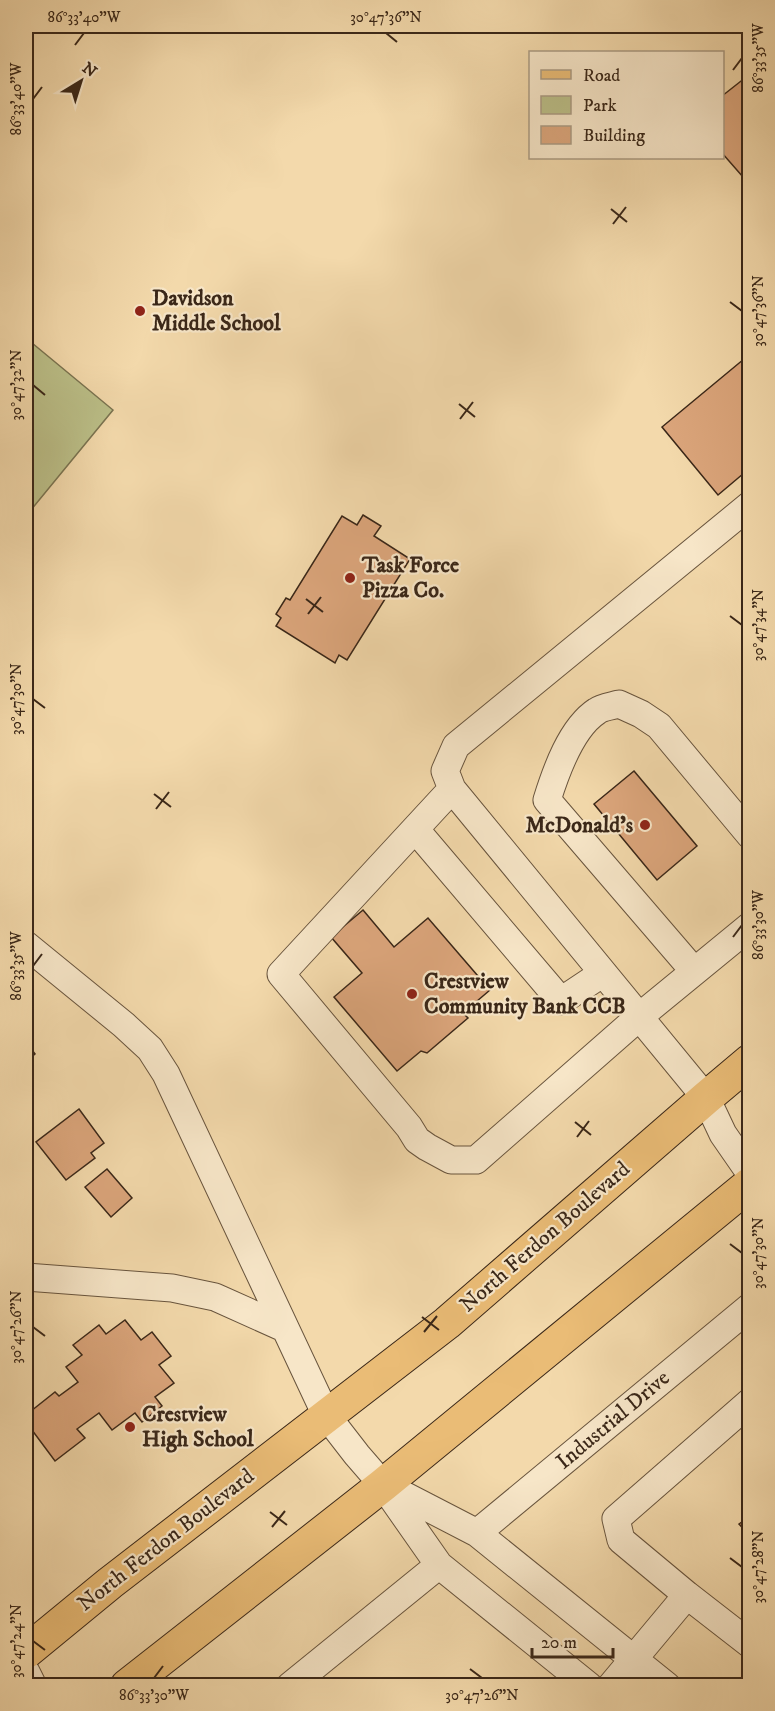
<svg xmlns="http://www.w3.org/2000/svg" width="775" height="1711" font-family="'IM FELL DW Pica',serif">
  <rect width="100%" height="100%" fill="#f3d9ab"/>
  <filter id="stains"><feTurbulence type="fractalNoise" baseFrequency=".00333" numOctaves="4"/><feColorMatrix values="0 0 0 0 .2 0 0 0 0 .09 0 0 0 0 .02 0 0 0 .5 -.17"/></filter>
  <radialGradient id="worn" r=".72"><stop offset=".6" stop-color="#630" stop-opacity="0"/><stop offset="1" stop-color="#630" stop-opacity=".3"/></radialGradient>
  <!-- green -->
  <path fill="#bbbf88" stroke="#7a7350" stroke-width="1.5" d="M26 338 113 410 26 516Z"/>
  <!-- building -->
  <path fill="#dba57b" stroke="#3a2718" stroke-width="1.5" d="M750 74V185L722 153V96Z
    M750 354V468L718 495 662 427Z
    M363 515 381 526 374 536 410 559 347 660 339 655 335 663 276 626 281 618 276 614 286 598 290 600 342 516 357 525Z
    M634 771 697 846 657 880 594 804Z
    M363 910 394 947 428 918 490 990 463 1013 468 1018 427 1053 421 1051 397 1071 334 997 362 973 331 937Z
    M26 1042 35 1054 26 1062Z
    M79 1109 104 1143 91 1153 95 1158 66 1180 36 1142Z
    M107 1169 132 1198 111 1217 85 1187Z
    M125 1320 141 1340 152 1332 171 1356 159 1365 174 1383 155 1397 162 1406 142 1422 135 1413 112 1430 99 1413 77 1429 85 1438 55 1461 26 1422V1415L55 1392 59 1396 78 1382 66 1367 82 1355 73 1345 99 1325 106 1334Z
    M750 1516V1536L739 1524Z"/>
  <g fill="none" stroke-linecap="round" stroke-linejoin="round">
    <defs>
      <path id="minor" d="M750 505 456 746 445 771 452 789 706 1098 723 1134 750 1173
        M452 789 281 974 409 1127 417 1140 427 1147 451 1160H476L639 1017 750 926
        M415 829 561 1001 603 973
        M26 945 124 1025 150 1049 166 1074 326 1415 357 1455 383 1485 439 1565 589 1686
        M694 971 547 800C556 771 571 728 597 711 602 707 612 706 619 704L641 714 659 726 750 835
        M26 1277 172 1288 215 1297 284 1328
        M388 1487 477 1533 667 1686
        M477 1533 750 1307
        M687 1595 621 1540 616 1519 750 1402
        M26 1672 33 1686
        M290 1686 439 1565
        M611 1686 687 1595 750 1644"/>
      <path id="major" d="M26 1652 110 1583 447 1323 706 1098 750 1061
        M127 1686 383 1485 750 1184"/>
    </defs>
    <!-- minor casing -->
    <use href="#minor" stroke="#68543d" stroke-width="29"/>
    <!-- major casing -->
    <use href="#major" stroke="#3a2718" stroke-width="35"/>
    <!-- minor -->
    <use href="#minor" stroke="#f7e6c8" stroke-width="27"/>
    <!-- major -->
    <use href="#major" stroke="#eabc76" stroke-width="33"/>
  </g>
  <!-- ticks -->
  <path fill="none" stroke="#3a2718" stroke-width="2" d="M386 33 397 42M75 45 84 33M733 70 742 58M33 99 42 87M611 209 627 222M613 224 626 207M730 302 742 311M33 385 45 395M459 404 475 417M460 419 473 402M306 599 323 612M308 614 321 597M730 616 742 625M33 699 45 708M154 794 171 807M156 809 169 792M733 937 742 925M33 966 42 954M575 1122 591 1135M577 1137 589 1121M730 1244 742 1253M422 1317 439 1330M33 1327 45 1336M424 1332 437 1316M270 1512 287 1525M272 1527 285 1511M730 1558 742 1567M33 1641 45 1650M470 1669 482 1678M154 1678 163 1666"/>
  <!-- markers -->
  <g fill="#8f2418" stroke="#f7e6c8" stroke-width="2">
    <circle cx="140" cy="311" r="6"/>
    <circle cx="350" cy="578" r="6"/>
    <circle cx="645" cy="825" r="6"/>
    <circle cx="412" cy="994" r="6"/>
    <circle cx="130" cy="1427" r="6"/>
  </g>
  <g text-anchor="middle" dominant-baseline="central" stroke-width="4.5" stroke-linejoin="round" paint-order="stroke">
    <!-- poi labels -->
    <g font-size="22" font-weight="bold" fill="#3a2718" stroke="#f7e6c8" text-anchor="start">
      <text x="152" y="298">Davidson<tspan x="152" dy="25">Middle School</tspan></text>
      <text x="362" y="565">Task Force<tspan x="362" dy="25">Pizza Co.</tspan></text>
      <text x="633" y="825" text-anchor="end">McDonald's</text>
      <text x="424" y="981">Crestview<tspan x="424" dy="25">Community Bank CCB</tspan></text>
      <text x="142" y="1414">Crestview<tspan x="142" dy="25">High School</tspan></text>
    </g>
    <!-- street labels -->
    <g font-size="22" fill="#3a2718" stroke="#f7e6c8">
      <text transform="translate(545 1237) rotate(-41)">North Ferdon Boulevard</text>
      <text transform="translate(613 1420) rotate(-40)">Industrial Drive</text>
      <text transform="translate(166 1540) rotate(-38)">North Ferdon Boulevard</text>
    </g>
  </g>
  <!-- margin -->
  <rect width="775" height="1711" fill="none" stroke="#f3d9ab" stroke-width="66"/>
  <!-- legend -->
  <rect x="529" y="51" width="195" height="108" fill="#f7e6c8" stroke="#ab9a82" stroke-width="1.5"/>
  <rect x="541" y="70" width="30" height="9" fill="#eabc76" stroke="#ab9a82" stroke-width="1.5"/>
  <text x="583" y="81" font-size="18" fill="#3a2718">Road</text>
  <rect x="541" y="96" width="30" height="18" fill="#bbbf88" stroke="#ab9a82" stroke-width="1.5"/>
  <text x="583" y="111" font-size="18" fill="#3a2718">Park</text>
  <rect x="541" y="126" width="30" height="18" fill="#dba57b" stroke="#ab9a82" stroke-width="1.5"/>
  <text x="583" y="141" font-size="18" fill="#3a2718">Building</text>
  <!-- north arrow -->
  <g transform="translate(81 81) rotate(38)" stroke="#f7e6c8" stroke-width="4.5" paint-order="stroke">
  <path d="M0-4.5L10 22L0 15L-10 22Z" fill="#3a2718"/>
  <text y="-9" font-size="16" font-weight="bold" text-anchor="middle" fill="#3a2718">N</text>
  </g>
  <!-- scale -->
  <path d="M532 1648v9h81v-9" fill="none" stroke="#3a2718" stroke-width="3"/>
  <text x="541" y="1648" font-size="18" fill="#3a2718" stroke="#f7e6c8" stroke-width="4.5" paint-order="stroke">20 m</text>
  <rect x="33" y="33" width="709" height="1645" fill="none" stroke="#3a2718" stroke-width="2"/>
  <g font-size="15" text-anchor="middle" fill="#3a2718">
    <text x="84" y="22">86°33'40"W</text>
    <text x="386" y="22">30°47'36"N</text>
    <text transform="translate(758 58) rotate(-90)" y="5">86°33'35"W</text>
    <text transform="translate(16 99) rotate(-90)" y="5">86°33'40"W</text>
    <text transform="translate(758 311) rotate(-90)" y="5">30°47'36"N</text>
    <text transform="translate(16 385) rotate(-90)" y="5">30°47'32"N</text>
    <text transform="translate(758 625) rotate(-90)" y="5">30°47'34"N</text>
    <text transform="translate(16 699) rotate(-90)" y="5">30°47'30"N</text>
    <text transform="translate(758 925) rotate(-90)" y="5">86°33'30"W</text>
    <text transform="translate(16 966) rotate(-90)" y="5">86°33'35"W</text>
    <text transform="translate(758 1253) rotate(-90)" y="5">30°47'30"N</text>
    <text transform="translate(16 1327) rotate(-90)" y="5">30°47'26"N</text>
    <text transform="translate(758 1567) rotate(-90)" y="5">30°47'28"N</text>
    <text transform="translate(16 1641) rotate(-90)" y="5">30°47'24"N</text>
    <text x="154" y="1700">86°33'30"W</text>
    <text x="482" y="1700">30°47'26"N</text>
  </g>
  <rect width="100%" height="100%" filter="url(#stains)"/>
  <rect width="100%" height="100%" fill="url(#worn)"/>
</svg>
